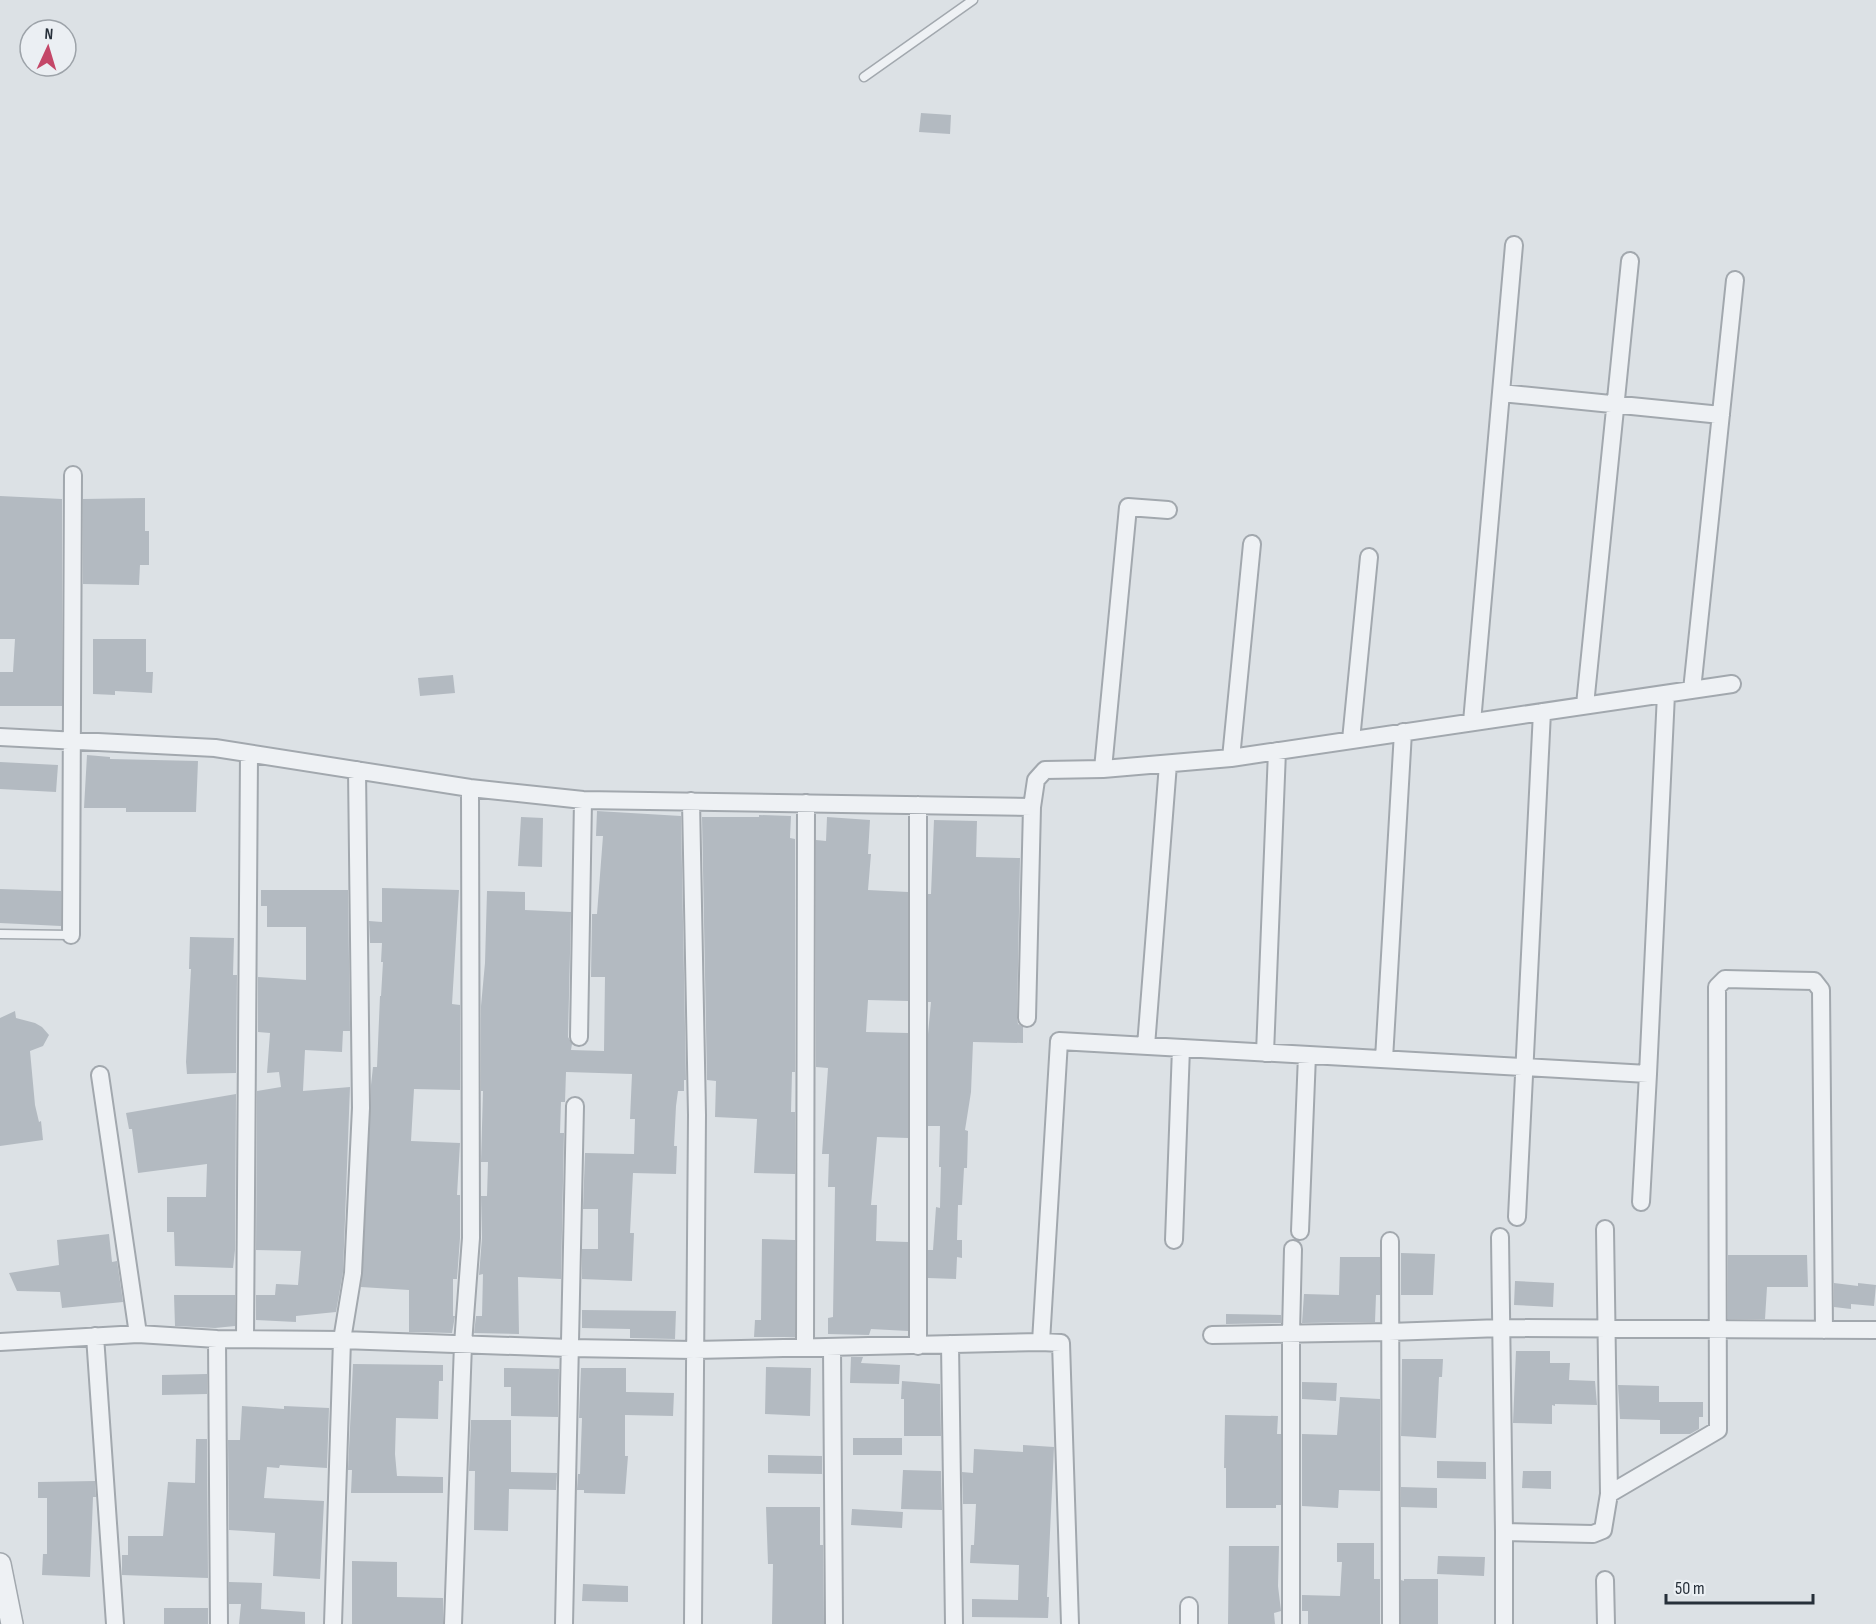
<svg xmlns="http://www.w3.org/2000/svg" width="1876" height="1624" font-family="'Sofia Sans Condensed',sans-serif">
  <rect width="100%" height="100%" fill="#dce1e5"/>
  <!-- building -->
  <path fill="#b3bac1" d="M921 113 951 115 950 134 919 132Z
    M0 496 62 499V706H0V672H13L15 639H0Z
    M145 498V531H149V565H140L139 585 83 584V499Z
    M93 639H146V672H153L152 693 115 691V695L93 694Z
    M453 675 455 693 420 696 418 678Z
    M87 755 110 757V759L198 761 196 812H126V808H84Z
    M0 762 58 765 56 792 0 789Z
    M597 811 681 816 686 1080H684V1091H678L676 1106 674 1146H677L676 1174 633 1173 630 1233H634L632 1281 582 1279V1249H598V1209H583L585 1153 634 1154 635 1119H630L632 1074 566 1072 565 1102H561L560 1133H564L561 1279 518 1277 519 1334 474 1333 476 1316H482L483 1274 479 1275 482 1238 481 1196H487L488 1162H481L483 1091H481V1006L485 963 487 891 525 892V910L571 912 568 1037 572 1044 571 1050 604 1051 605 977H591L592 914H597L603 836H596Z
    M759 815 791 816 790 838 795 839V1072H792L791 1112H795V1174L754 1173 757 1119 715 1117 716 1081 707 1080 702 817H759Z
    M521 817 543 818 542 867 518 866Z
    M827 817 870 820 868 854H871L868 890 908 892V1001L868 1000 866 1032 908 1033V1138L877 1137 871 1205H877L876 1241 908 1242V1331L871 1329 869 1335 828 1334V1318L833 1317 835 1187H828L829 1154H822L828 1068 816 1067V840L826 841Z
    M934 820 977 821 976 857 1020 858 1017 1018 1018 1024 1023 1027V1043L973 1042 971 1092 965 1130 968 1131 967 1168H964L962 1205H958L957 1240H962V1258L957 1257 956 1279 928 1278V1250H933L936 1207 940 1208 941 1167H939L940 1126H928V1034L931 1002H928V894H931Z
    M382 888 459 890 452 1004 460 1005V1090L414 1089 411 1141 460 1143 457 1195H460V1238L457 1279H453V1316H455L452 1333 409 1332V1290L361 1287 371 1085 373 1067H377L380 996H381L383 962H381L382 943H370L369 921 382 922Z
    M0 889 61 891V926L0 923Z
    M261 890H348L350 1031H343L342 1052 305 1050 303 1091 350 1087 343 1272 336 1312 296 1316V1322L256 1320V1295H275L276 1284 298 1285 301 1251 256 1250 257 1091 281 1087 279 1072 267 1073 270 1033 258 1032V977L306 980V927H267V906H261Z
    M190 937 234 938 233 975H237L236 1073 187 1074 186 1062 191 969H189Z
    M15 1011 16 1018 35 1023 42 1027 49 1035 43 1046 30 1051 35 1105 39 1122 41 1121 43 1140 0 1146V1018Z
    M236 1094 235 1250 233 1268 175 1266 174 1232H167V1197H206L207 1164 138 1173 132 1129H129L126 1113Z
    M109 1234 112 1262 117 1261 123 1302 62 1308 60 1292 17 1291 9 1273 59 1265 57 1240Z
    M762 1239 795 1240V1337H754L755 1320H761Z
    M1401 1253 1435 1254 1433 1295H1401Z
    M1728 1255H1807L1808 1287H1767L1765 1319H1728Z
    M1340 1257H1380V1295H1376L1375 1322 1302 1323 1304 1294 1339 1295Z
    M1515 1281 1554 1283 1553 1307 1514 1305Z
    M1834 1283 1858 1286V1283L1876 1285 1874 1306 1851 1304V1309L1834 1307Z
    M174 1295H235V1326L215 1328 175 1326Z
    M582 1310 676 1311 675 1339 630 1338V1329L582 1328Z
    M1226 1314 1281 1315V1323L1226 1324Z
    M1516 1351H1550V1363H1570L1569 1380 1595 1381 1597 1405 1555 1404V1406L1552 1405V1424L1513 1423Z
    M851 1357H863L861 1363 900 1365 899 1384 850 1383Z
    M1402 1359H1443L1442 1377H1439L1436 1438 1401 1436Z
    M353 1364 443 1365V1381H439L438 1419 396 1418 395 1454 397 1476 443 1477V1493H351L352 1470H348Z
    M766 1367 811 1368 810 1416 765 1414Z
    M504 1368 559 1369 558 1417 511 1416V1387H504Z
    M581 1368H626V1392L674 1393 673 1416 625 1415V1456H628L625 1494 584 1493V1490H577L578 1474H580L582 1418H579Z
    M207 1374V1394L162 1395V1375Z
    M902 1381 940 1384 941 1436H904V1399H901Z
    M1302 1382 1337 1383 1336 1401 1302 1399Z
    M1618 1385 1659 1386V1402H1703V1417H1699V1429L1690 1434H1660V1420L1620 1419Z
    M1340 1397 1380 1399V1491L1339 1490 1338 1508 1302 1506V1434L1337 1435Z
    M242 1406 284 1409V1406L329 1408 327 1468 280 1465 279 1468 267 1467 264 1498 324 1501 320 1579 273 1576 275 1533 229 1530 228 1440H240Z
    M1225 1415 1278 1416 1277 1434H1281V1505H1276V1508H1226V1468H1224Z
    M471 1420H511V1472L557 1473 556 1490 509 1489 508 1531 474 1530 475 1471H469Z
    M853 1438H902V1455H853Z
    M196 1439H207L208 1578 122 1575V1555H128V1536H163L168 1482 195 1483Z
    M1023 1445 1054 1447 1047 1597H1049L1048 1618 972 1617V1599L1018 1600 1019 1565 970 1563 971 1545H974L976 1504H963L962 1472 973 1473 974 1449 1023 1452Z
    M768 1455 822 1456V1474L768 1473Z
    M1437 1461 1486 1462V1479L1437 1478Z
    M903 1470 941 1471 942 1510 901 1509Z
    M1523 1471H1551V1489L1522 1488Z
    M95 1481 96 1497H93L90 1577 42 1575 43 1554H47V1498H38V1482Z
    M1401 1487 1437 1488V1508L1401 1507Z
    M766 1507H820V1545H823L824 1624H772L773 1564H768Z
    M852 1509 903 1512 902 1528 851 1525Z
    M1337 1543H1374V1579H1380V1624H1308V1611H1302V1595L1340 1596 1342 1562H1337Z
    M1229 1546H1279L1278 1586 1281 1611 1274 1613 1275 1624H1228Z
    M1438 1556 1485 1557 1484 1576 1437 1574Z
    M352 1561 397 1562V1597L443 1598V1624H352Z
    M1404 1579H1438V1624H1401V1580L1404 1581Z
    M229 1582 262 1583 261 1609 305 1612V1624H239L241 1604H229Z
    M583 1584 628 1586V1602L582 1601Z
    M164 1608H208V1624H164Z"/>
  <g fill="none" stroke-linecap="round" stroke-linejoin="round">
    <defs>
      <path id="service" d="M864 77 973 0
        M0 934 71 935"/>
      <path id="minor" d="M1501 393 1721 415
        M1692 690 1735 280
        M1585 705 1630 261
        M1472 722 1514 245
        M0 737 215 748 470 788 583 800 1032 807
        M1351 740 1369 557
        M1231 758 1252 544
        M1103 769 1128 507 1168 510
        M691 801 697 1115 693 1624
        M71 935 73 475
        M1027 1018 1032 807 1036 780 1045 770 1103 769 1231 758 1732 684
        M579 1037 583 800
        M1146 1046 1168 764
        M1265 1053 1277 751
        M1384 1059 1403 732
        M100 1075 138 1334
        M1641 1202 1648 1074
        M1517 1217 1542 712
        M1605 1229 1609 1494
        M1300 1231 1307 1055
        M1500 1237 1504 1532
        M1174 1240 1181 1048
        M1390 1241 1391 1624
        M1212 1335 1389 1332 1501 1328 1876 1330
        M95 1336 115 1624
        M217 1339 219 1624
        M245 1339 249 754
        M0 1342 138 1334 217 1339 342 1340 569 1348 694 1350 1041 1342 1061 1343 1070 1624
        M1041 1342 1059 1041 1648 1074 1666 694
        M950 1344 954 1624
        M918 1346V805
        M805 1347 806 803
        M832 1347 834 1624
        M1605 1580 1606 1624
        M1189 1606V1624
        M333 1624 342 1340 353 1273 361 1108 357 770
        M453 1624 463 1344 471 1238 470 788
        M564 1624 575 1106
        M1291 1624V1333L1293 1249
        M1504 1624V1532L1593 1534 1603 1530 1609 1494 1718 1430 1717 987 1725 979 1814 981 1821 990 1824 1330"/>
      <path id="tertiary" d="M0 1564 12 1624"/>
    </defs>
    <!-- service casing -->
    <use href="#service" stroke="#a2a8ae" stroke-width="11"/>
    <!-- minor casing -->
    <use href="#minor" stroke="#a2a8ae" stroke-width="20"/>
    <!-- tertiary casing -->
    <use href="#tertiary" stroke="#a2a8ae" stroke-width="24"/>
    <!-- service -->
    <use href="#service" stroke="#eef1f4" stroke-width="8"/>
    <!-- minor -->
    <use href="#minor" stroke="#eef1f4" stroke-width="16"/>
    <!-- tertiary -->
    <use href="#tertiary" stroke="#eef1f4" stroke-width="21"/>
  </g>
  <!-- north arrow -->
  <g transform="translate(48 48) rotate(4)"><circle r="28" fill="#ebeff3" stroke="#9da3a9" stroke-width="1.5"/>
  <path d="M0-4.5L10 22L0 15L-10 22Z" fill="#c44768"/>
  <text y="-9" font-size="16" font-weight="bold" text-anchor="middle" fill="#27303a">N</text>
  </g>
  <!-- scale -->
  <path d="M1666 1594v9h147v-9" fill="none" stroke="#27303a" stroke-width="3"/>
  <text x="1675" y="1594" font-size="18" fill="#27303a" stroke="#ebeff3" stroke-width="4.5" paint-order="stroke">50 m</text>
</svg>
